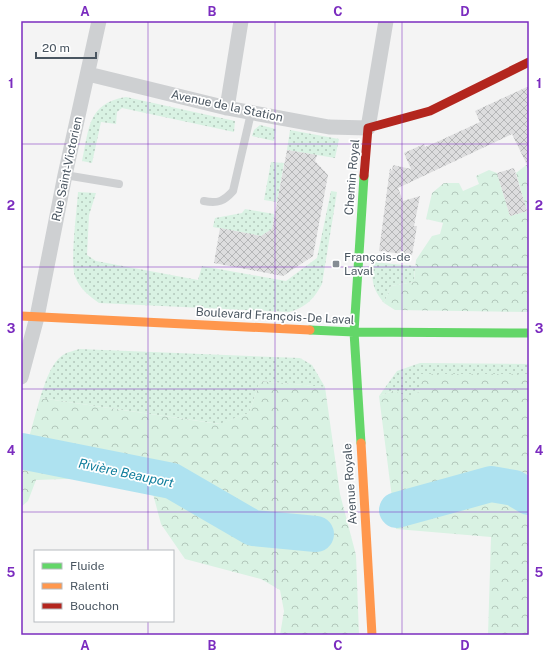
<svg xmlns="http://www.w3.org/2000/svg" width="550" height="656" font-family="'Public Sans',sans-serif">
  <defs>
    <pattern id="grass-dots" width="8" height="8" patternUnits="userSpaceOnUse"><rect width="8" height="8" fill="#d9f2e3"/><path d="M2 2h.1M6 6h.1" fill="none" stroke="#b2c7bb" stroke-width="1.8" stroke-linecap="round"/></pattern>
    <pattern id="forest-crowns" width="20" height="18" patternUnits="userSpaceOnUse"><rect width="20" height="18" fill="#d9f2e3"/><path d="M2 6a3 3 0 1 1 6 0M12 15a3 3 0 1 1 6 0" fill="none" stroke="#b2c7bb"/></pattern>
    <pattern id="building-cross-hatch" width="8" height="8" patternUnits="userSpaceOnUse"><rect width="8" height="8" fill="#ddddde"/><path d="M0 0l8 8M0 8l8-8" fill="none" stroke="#b5b6b7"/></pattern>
  </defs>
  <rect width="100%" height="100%" fill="#f4f4f4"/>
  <!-- grass -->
  <path fill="url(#grass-dots)" d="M126 97 235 121 234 132 122 108 117 112 116 124 101 122 92 163 82 161C89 130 87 103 126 97Z
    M260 125 276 129 274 141 252 136 254 130Z
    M290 130 339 139 335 158 287 150Z
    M271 162 284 163 277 202 264 200Z
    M331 191 337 192 322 284C314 299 305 308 289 312L99 303C89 296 79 288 75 276 70 262 77 209 78 192L96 193 89 215 87 255 96 261 198 280 202 266 286 281 317 258Z
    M245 209 274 214 272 229 261 236 213 227 215 218 242 213Z
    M372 262 415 266 414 282 391 286 384 303C372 288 372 281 372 262Z
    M79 349 300 358 312 365 325 387 260 381 249 413 220 424 40 398C45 384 50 364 63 355 67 352 74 351 79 349Z
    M420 363 529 364V374H420V391L411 398 393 391 379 396 397 371Z"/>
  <!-- forest -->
  <path fill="url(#forest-crowns)" d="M529 163V312L395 310 384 303 391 286 414 282 416 260 432 236 440 234 443 223 426 219 432 193 444 183H459L463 191 479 184 476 176 489 170 497 173 510 216 527 211 516 173Z
    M419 374H529V635H488L491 537 396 529 379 396 393 391 411 397 420 391Z
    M260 381 325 387 340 494 356 555 359 635H280L284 611 280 590 261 579 185 559 161 524 153 494 94 478 36 480 28 501 21 507V466L40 398 219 424 249 413Z"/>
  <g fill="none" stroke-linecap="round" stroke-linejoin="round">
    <!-- river -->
    <path stroke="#aee2f0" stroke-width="36" d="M21 451 172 481 253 528 316 534
      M397 510 491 484 514 488 529 497"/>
  </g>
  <!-- building -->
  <path fill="url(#building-cross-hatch)" d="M529 86V169L512 134 398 188 403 201 420 196 414 226H417L412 255 379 251 390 168 392 171 393 165 411 169 404 153 424 144 425 147 439 141 480 122 475 111Z
    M287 150 317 155 315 161 328 175 313 256 283 276 214 263 220 228 261 236 272 229Z
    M514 168 527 211 510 216 497 173Z"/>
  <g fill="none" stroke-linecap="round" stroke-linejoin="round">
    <!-- lane -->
    <path stroke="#ced0d2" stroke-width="8" d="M65 175 119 184
      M204 201C218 204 224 201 233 191L251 113"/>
    <!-- street -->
    <path stroke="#ced0d2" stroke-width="15" d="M88 74 227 108 329 127 368 128 386 21
      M227 108 241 21
      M21 377 37 317 65 175 99 21"/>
    <!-- fast -->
    <path stroke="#63d668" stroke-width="9" d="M310 330 354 332 529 333
      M361 443 354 332 364 176"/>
    <!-- slow -->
    <path stroke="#ff974d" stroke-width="9" d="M21 316 310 330
      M361 443 372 635"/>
    <!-- jam -->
    <path stroke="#b3261e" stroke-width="9" d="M364 176 368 128 430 111 529 62"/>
  </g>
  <!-- grid -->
  <path fill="none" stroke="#7b2cbf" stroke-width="1" stroke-opacity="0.55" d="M148 21V551M275 21V635M402 21V635M21 144H529M21 267H529M21 389H529M21 512H529M148 621V635"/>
  <!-- markers -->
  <rect fill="#868d94" stroke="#fff" stroke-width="1.5" x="332" y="260" width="8" height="8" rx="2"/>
  <g text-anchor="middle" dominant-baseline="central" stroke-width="3.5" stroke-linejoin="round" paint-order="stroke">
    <!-- street labels -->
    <g font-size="12" fill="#4a5661" stroke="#fff">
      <text transform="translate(227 106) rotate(12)">Avenue de la Station</text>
      <text transform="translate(67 169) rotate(-78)">Rue Saint-Victorien</text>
      <text transform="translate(352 177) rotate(-85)">Chemin Royal</text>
      <text transform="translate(275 316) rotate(3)">Boulevard François-De Laval</text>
      <text transform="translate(350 484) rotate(-94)">Avenue Royale</text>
    </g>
    <!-- poi labels -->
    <g font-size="12" fill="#4a5661" stroke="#fff" text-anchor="start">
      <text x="344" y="257">François-de<tspan x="344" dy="14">Laval</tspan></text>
    </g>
    <!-- water labels -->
    <g font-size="13" font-style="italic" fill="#0c7c9b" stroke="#fff">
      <text transform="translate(126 473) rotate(12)">Rivière Beauport</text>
    </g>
  </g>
  <!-- border -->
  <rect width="550" height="656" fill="none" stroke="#ffffff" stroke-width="44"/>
  <!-- legend -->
  <rect x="34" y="550" width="140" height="72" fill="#ffffff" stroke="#b7bbc0"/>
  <rect x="42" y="563" width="20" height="6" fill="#63d668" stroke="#b7bbc0"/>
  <text x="70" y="570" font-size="12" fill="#4a5661">Fluide</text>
  <rect x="42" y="583" width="20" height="6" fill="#ff974d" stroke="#b7bbc0"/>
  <text x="70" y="590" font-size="12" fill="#4a5661">Ralenti</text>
  <rect x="42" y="603" width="20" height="6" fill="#b3261e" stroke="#b7bbc0"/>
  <text x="70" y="610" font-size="12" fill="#4a5661">Bouchon</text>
  <!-- scale -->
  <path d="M36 52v6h60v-6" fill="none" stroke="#4a5661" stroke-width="2"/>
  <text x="42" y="52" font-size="12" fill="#4a5661" stroke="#ffffff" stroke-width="3" paint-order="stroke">20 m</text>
  <rect x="22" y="22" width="506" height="612" fill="none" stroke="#7b2cbf" stroke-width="1.5"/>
  <g font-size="13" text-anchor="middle" font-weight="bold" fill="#7b2cbf">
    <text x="85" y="16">A</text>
    <text x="212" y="16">B</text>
    <text x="338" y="16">C</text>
    <text x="465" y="16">D</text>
    <text x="11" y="88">1</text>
    <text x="539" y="88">1</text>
    <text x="11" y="210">2</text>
    <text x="539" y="210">2</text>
    <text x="11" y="333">3</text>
    <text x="539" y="333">3</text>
    <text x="11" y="455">4</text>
    <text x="539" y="455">4</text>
    <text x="11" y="577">5</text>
    <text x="539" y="577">5</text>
    <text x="85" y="650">A</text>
    <text x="212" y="650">B</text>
    <text x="338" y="650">C</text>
    <text x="465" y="650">D</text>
  </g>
</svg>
